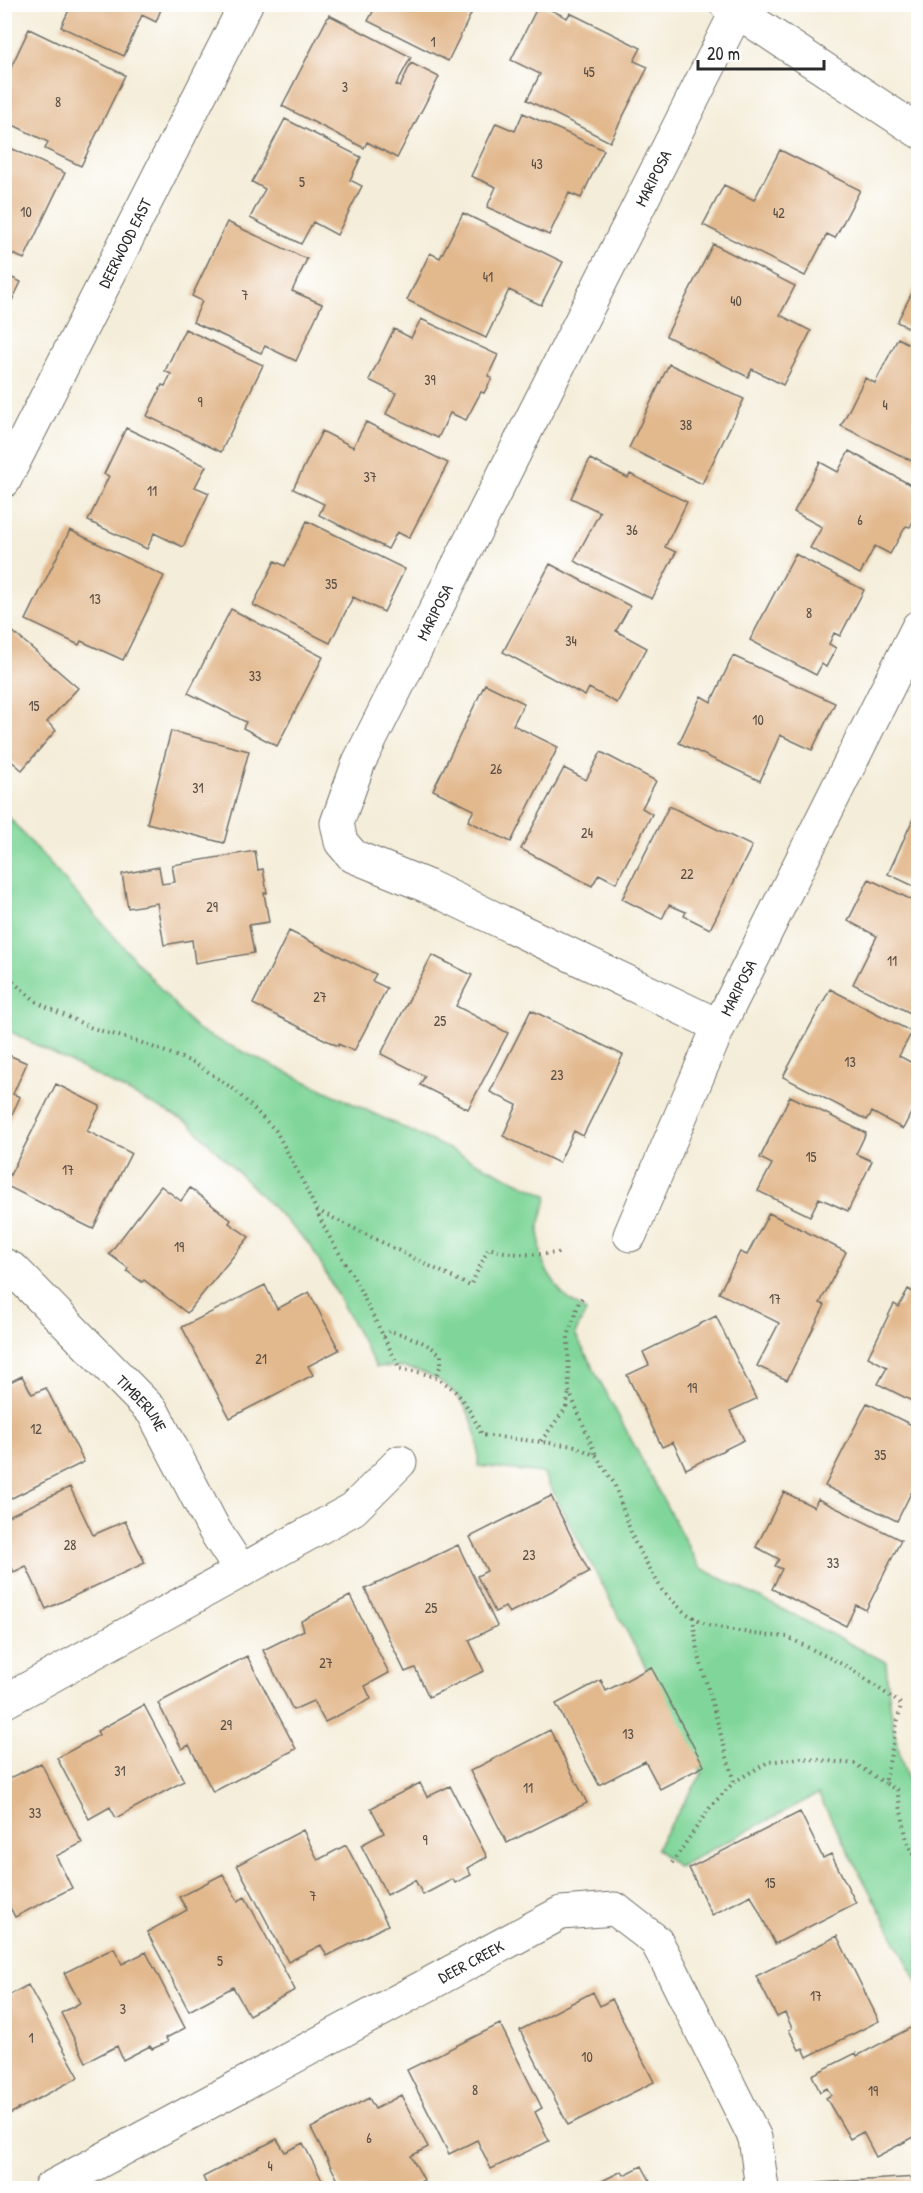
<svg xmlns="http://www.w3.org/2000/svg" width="923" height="2193" font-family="'Patrick Hand',sans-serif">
  <rect width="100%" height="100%" fill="#fff"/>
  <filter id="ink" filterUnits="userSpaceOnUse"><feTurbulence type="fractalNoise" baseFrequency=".0167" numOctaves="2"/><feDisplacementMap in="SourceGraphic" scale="12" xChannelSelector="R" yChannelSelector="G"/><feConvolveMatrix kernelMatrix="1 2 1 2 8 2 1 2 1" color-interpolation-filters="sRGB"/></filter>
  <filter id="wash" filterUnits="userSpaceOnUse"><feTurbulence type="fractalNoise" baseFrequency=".008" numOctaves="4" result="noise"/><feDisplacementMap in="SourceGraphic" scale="24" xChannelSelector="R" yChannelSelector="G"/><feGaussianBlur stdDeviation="1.35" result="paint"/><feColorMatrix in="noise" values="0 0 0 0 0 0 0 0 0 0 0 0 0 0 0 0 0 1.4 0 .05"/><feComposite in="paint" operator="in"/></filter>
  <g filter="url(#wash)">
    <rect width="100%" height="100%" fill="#f4edd9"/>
    <!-- green -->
    <path fill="#80d69a" stroke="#568062" stroke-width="1.5" d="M4 812 197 1030 548 1196 539 1225 541 1255 546 1269 562 1294 586 1312 575 1334 699 1567 886 1662C889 1712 897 1759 918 1805V1983L818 1794 678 1867 656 1848 702 1774 543 1473 478 1466C483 1403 438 1361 376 1367L311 1246 189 1123 5 1029Z"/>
    <g id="blocks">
      <!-- building -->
      <path fill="#e2b88d" d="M64 4H163L156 22 142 15 124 56 61 27 70 8Z
        M377 4H464L462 10 471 14 448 61 368 21Z
        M539 4 567 18 570 13 641 48 634 61 648 67 610 142 527 100 540 74 511 60Z
        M329 15 411 57 396 85 400 87 411 63 439 77 397 158 367 142 364 148 282 106Z
        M29 29 125 75 81 166 45 149 48 142 5 121V80Z
        M523 113 604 150 581 198 569 193 549 235 487 207 496 187 471 176 496 123 515 131Z
        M285 119 361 157 350 180 362 186 337 235 313 222 301 244 250 218 265 189 252 182Z
        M4 145 65 173 24 259 4 250Z
        M780 150 860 190 835 238 827 234 805 276 703 225 724 185 754 200Z
        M463 213 563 262 541 305 509 290 486 338 407 300 430 253 440 258Z
        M227 222 307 259 292 291 322 304 296 361 265 346 261 353 193 322 202 301 192 296Z
        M713 244 795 286 780 315 811 331 783 385 752 369 748 377 666 336Z
        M4 274 21 282 4 317Z
        M918 281V333L897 322Z
        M421 319 498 355 488 376 492 378 484 393 481 392 466 420 450 413 438 438 386 414 396 393 369 380 394 329 411 338Z
        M185 329 263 365 221 452 147 416 162 385 165 386 171 374 165 371Z
        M898 338 918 349V464L841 426 865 378 875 383Z
        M669 364 744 399 702 484 629 448Z
        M366 422 448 463 409 538 397 532 388 549 319 515 324 504 293 489 322 431 353 447Z
        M126 428 206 466 195 487 209 493 183 547 154 533 147 549 88 521 109 476 104 474Z
        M849 451 918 489V498L913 509 918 512 910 527 906 526 890 554 875 546 860 574 810 548 822 527 794 512 820 462 838 472Z
        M590 459 628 478 630 474 687 502 665 547 676 552 652 599 574 561 600 512 571 498Z
        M307 521 405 569 384 612 353 597 330 643 253 605 275 561 285 566Z
        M70 530 164 576 123 660 81 641 79 645 26 620Z
        M795 554 864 590 840 636 834 633 829 644 836 648 826 667 822 664 816 675 750 640Z
        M550 564 630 606 616 631 647 648 617 703 589 688 585 696 503 652Z
        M231 609 323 657 277 746 243 728 246 722 188 693Z
        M4 624 78 688 47 722 56 730 22 770 4 755Z
        M733 656 835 703 812 750 780 735 760 781 679 743 701 696 711 702Z
        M485 684 524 703 513 725 558 747 511 842 468 821 474 810 433 790Z
        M171 731 249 751 224 843 147 823Z
        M601 752 656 781 642 808 652 814 616 883 599 874 592 886 521 849 564 768 586 780Z
        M669 806 752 846 710 929 684 916 686 912 669 905 662 919 622 899Z
        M918 808V888L888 874Z
        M255 851 258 870 263 869 267 893H264L269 922 249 925 254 953 195 963 192 940 164 945 157 903 128 908 122 874 159 867 162 884 175 882 172 865Z
        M869 879 918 903V1017L853 984 877 936 848 921Z
        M289 931 376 974 372 981 387 988 354 1051 338 1044V1046L253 1004Z
        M432 955 472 975 456 1006 508 1033 468 1109 420 1085 425 1076 381 1054Z
        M830 989 912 1032 899 1056 918 1066V1099L903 1129 872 1112 867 1120 783 1077Z
        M531 1010 623 1055 583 1136 574 1131 559 1163 503 1136 517 1105 490 1092Z
        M4 1053 27 1063 13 1094 20 1097 4 1132Z
        M56 1084 100 1106 87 1131 131 1153 93 1229 5 1185Z
        M790 1096 866 1133 856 1154 872 1161 848 1211 819 1198 810 1216 758 1191 772 1164 760 1158Z
        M161 1186 181 1201 190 1188 231 1220 229 1223 249 1237 187 1313 144 1280 142 1282 127 1271 128 1268 109 1254Z
        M769 1213 846 1252 820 1303 825 1305 787 1380 757 1366 779 1323 719 1293 740 1252 747 1255Z
        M265 1285 277 1309 309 1292 339 1350 308 1366 313 1375 230 1418 182 1327Z
        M908 1289 918 1295V1404L878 1384 887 1367 868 1357 894 1304 899 1307Z
        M716 1316 756 1399 730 1411 744 1440 686 1469 673 1442 662 1447 627 1375 649 1365 643 1352Z
        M22 1376 32 1394 46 1388 84 1462 4 1502V1385Z
        M867 1403 918 1428V1479L897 1521 825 1486Z
        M70 1487 93 1535 125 1521 145 1563 46 1609 26 1566 14 1572 4 1552V1518Z
        M784 1492 814 1507 818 1499 901 1540 866 1610 856 1605 846 1626 772 1589 782 1569 775 1566 779 1559 756 1547Z
        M551 1496 589 1572 509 1613 505 1607 495 1612 477 1576 487 1571 470 1537Z
        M458 1545 497 1626 469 1640 484 1671 429 1697 415 1668 405 1672 365 1589Z
        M350 1596 389 1673 365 1686 371 1699 325 1722 313 1701 293 1710 263 1650 304 1630 301 1621Z
        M247 1656 296 1749 213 1792 189 1745 182 1749 158 1703Z
        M651 1667 704 1766 660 1789 645 1761 599 1785 556 1704 601 1680 606 1691Z
        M144 1705 184 1781 116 1818 110 1807 89 1819 57 1758 99 1735 97 1731Z
        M550 1730 587 1803 507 1843 470 1771Z
        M41 1763 82 1843 56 1856 72 1888 15 1917 4 1896V1781Z
        M420 1783 427 1797 450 1786 487 1857 467 1868 471 1875 455 1883 453 1879 423 1895 415 1880 387 1895 361 1845 384 1833 371 1808Z
        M800 1812 823 1858 831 1854 856 1903 775 1944 751 1895 712 1915 689 1868Z
        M303 1830 318 1860 346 1845 388 1925 327 1956 321 1945 288 1962 237 1865Z
        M223 1874 238 1901 245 1897 295 1990 249 2015 233 1987 189 2011 147 1932 187 1910 179 1897Z
        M837 1936 879 2021 807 2057 803 2048 799 2050 789 2030 792 2028 785 2013 777 2017 756 1976Z
        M114 1948 122 1964 146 1952 185 2028 166 2038 168 2042 152 2049 150 2046 123 2060 117 2046 86 2062 61 2013 80 2003 64 1973Z
        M28 1985 79 2077 4 2117V1998Z
        M593 1992 600 2006 612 1999 654 2082 568 2125 520 2030Z
        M500 2024 542 2108 535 2112 549 2141 491 2169 477 2140 449 2154 407 2070Z
        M914 2026 918 2034V2135L876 2157 863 2132 850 2139 826 2098 831 2095 827 2088 820 2092 812 2075 856 2053 857 2056Z
        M401 2095 428 2147 411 2156 424 2180 407 2188H342L311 2128 369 2098 375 2109Z
        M277 2139 285 2152 303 2143 326 2188H208L203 2177Z
        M642 2166 654 2188H588L622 2171 624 2175Z
        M918 2177V2188H817V2183Z"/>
    </g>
  </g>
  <g filter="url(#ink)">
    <use href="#blocks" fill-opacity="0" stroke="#716f68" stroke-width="1.5"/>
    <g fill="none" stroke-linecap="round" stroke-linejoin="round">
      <defs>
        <g id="minor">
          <path d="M726 4 918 131"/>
          <path id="s1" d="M4 481 246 4"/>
          <path id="s2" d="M719 1026 427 886 353 856 341 842 337 823 359 762 737 11"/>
          <path id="s3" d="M630 1235 719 1026 918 627"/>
          <path id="s4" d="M4 1265 14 1270 153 1412 215 1531 241 1571"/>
          <path d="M4 1702 353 1509 400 1462"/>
          <path id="s5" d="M50 2188 561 1913 615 1909 656 1941 671 1969 755 2138 762 2188"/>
        </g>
      </defs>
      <!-- minor casing -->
      <use href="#minor" stroke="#716f68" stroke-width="35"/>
      <!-- path -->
      <path stroke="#716f68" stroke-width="4" stroke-dasharray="1.5 4.5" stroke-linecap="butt" d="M4 974 38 1003 92 1028 142 1043 195 1063 235 1090 276 1131 304 1184 326 1231 354 1278 400 1369C448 1375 462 1392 482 1435L575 1446 596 1456 614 1483 634 1541 662 1590 684 1612 707 1625 754 1634 787 1637 848 1667 901 1704 885 1783 897 1790 907 1841 918 1865
        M317 1210 470 1286 489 1248C513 1256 535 1255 559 1253
        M582 1298 579 1302 568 1336 569 1391 596 1455
        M384 1337 390 1331C406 1335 429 1343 441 1355V1365L435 1378
        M541 1441 566 1408 569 1392
        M693 1617 697 1649 734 1782
        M672 1863 711 1806 734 1782 768 1762 801 1758 855 1764 885 1783"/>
      <!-- minor -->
      <use href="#minor" stroke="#fff" stroke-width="33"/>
    </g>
  </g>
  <g text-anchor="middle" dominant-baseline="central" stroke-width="4.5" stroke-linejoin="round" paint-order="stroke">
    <!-- number labels -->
    <g font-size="14" fill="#594e44">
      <text x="433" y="41">1</text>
      <text x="589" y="71">45</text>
      <text x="345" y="86">3</text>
      <text x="58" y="101">8</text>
      <text x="537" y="163">43</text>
      <text x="302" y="181">5</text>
      <text x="26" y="211">10</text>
      <text x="779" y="212">42</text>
      <text x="488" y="276">41</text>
      <text x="245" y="294">7</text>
      <text x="736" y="300">40</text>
      <text x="430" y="379">39</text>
      <text x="200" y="401">9</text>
      <text x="885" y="404">4</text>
      <text x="686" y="424">38</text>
      <text x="370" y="476">37</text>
      <text x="152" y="490">11</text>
      <text x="860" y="519">6</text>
      <text x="632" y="529">36</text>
      <text x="331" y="583">35</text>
      <text x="95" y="598">13</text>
      <text x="809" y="612">8</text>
      <text x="571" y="640">34</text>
      <text x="255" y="675">33</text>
      <text x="34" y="705">15</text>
      <text x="758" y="719">10</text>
      <text x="496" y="768">26</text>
      <text x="198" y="787">31</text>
      <text x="587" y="832">24</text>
      <text x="687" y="873">22</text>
      <text x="212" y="906">29</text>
      <text x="892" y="960">11</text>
      <text x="320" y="996">27</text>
      <text x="440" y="1020">25</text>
      <text x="850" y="1061">13</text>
      <text x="557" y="1074">23</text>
      <text x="811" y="1156">15</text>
      <text x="68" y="1169">17</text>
      <text x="179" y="1246">19</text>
      <text x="775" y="1298">17</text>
      <text x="261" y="1358">21</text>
      <text x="692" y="1387">19</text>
      <text x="36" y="1428">12</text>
      <text x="880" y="1454">35</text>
      <text x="70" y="1544">28</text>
      <text x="529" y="1554">23</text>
      <text x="833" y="1562">33</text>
      <text x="431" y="1607">25</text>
      <text x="326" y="1662">27</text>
      <text x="226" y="1724">29</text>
      <text x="628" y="1733">13</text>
      <text x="120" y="1770">31</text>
      <text x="528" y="1787">11</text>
      <text x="35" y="1812">33</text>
      <text x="425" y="1839">9</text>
      <text x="770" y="1882">15</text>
      <text x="313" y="1895">7</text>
      <text x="220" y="1960">5</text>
      <text x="816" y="1995">17</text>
      <text x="123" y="2008">3</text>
      <text x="31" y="2037">1</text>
      <text x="587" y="2056">10</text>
      <text x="475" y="2089">8</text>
      <text x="873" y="2090">19</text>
      <text x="369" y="2137">6</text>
      <text x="270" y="2165">4</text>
    </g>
    <!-- street labels -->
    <g font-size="16" fill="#2b2b2b" stroke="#fff">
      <text stroke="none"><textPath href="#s2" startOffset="1160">MARIPOSA</textPath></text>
      <text stroke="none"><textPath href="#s1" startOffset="267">DEERWOOD EAST</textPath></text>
      <text stroke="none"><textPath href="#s2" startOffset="674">MARIPOSA</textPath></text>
      <text stroke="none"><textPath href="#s3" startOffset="270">MARIPOSA</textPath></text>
      <text stroke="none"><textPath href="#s4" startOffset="196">TIMBERLINE</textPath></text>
      <text stroke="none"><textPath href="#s5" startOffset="478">DEER CREEK</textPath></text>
    </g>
  </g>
  <!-- margin -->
  <rect width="923" height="2193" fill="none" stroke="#fff" stroke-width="24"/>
  <!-- scale -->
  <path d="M698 60v9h126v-9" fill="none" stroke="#2b2b2b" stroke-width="3"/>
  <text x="707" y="60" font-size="18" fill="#2b2b2b" stroke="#ffffff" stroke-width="4.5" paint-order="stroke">20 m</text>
</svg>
